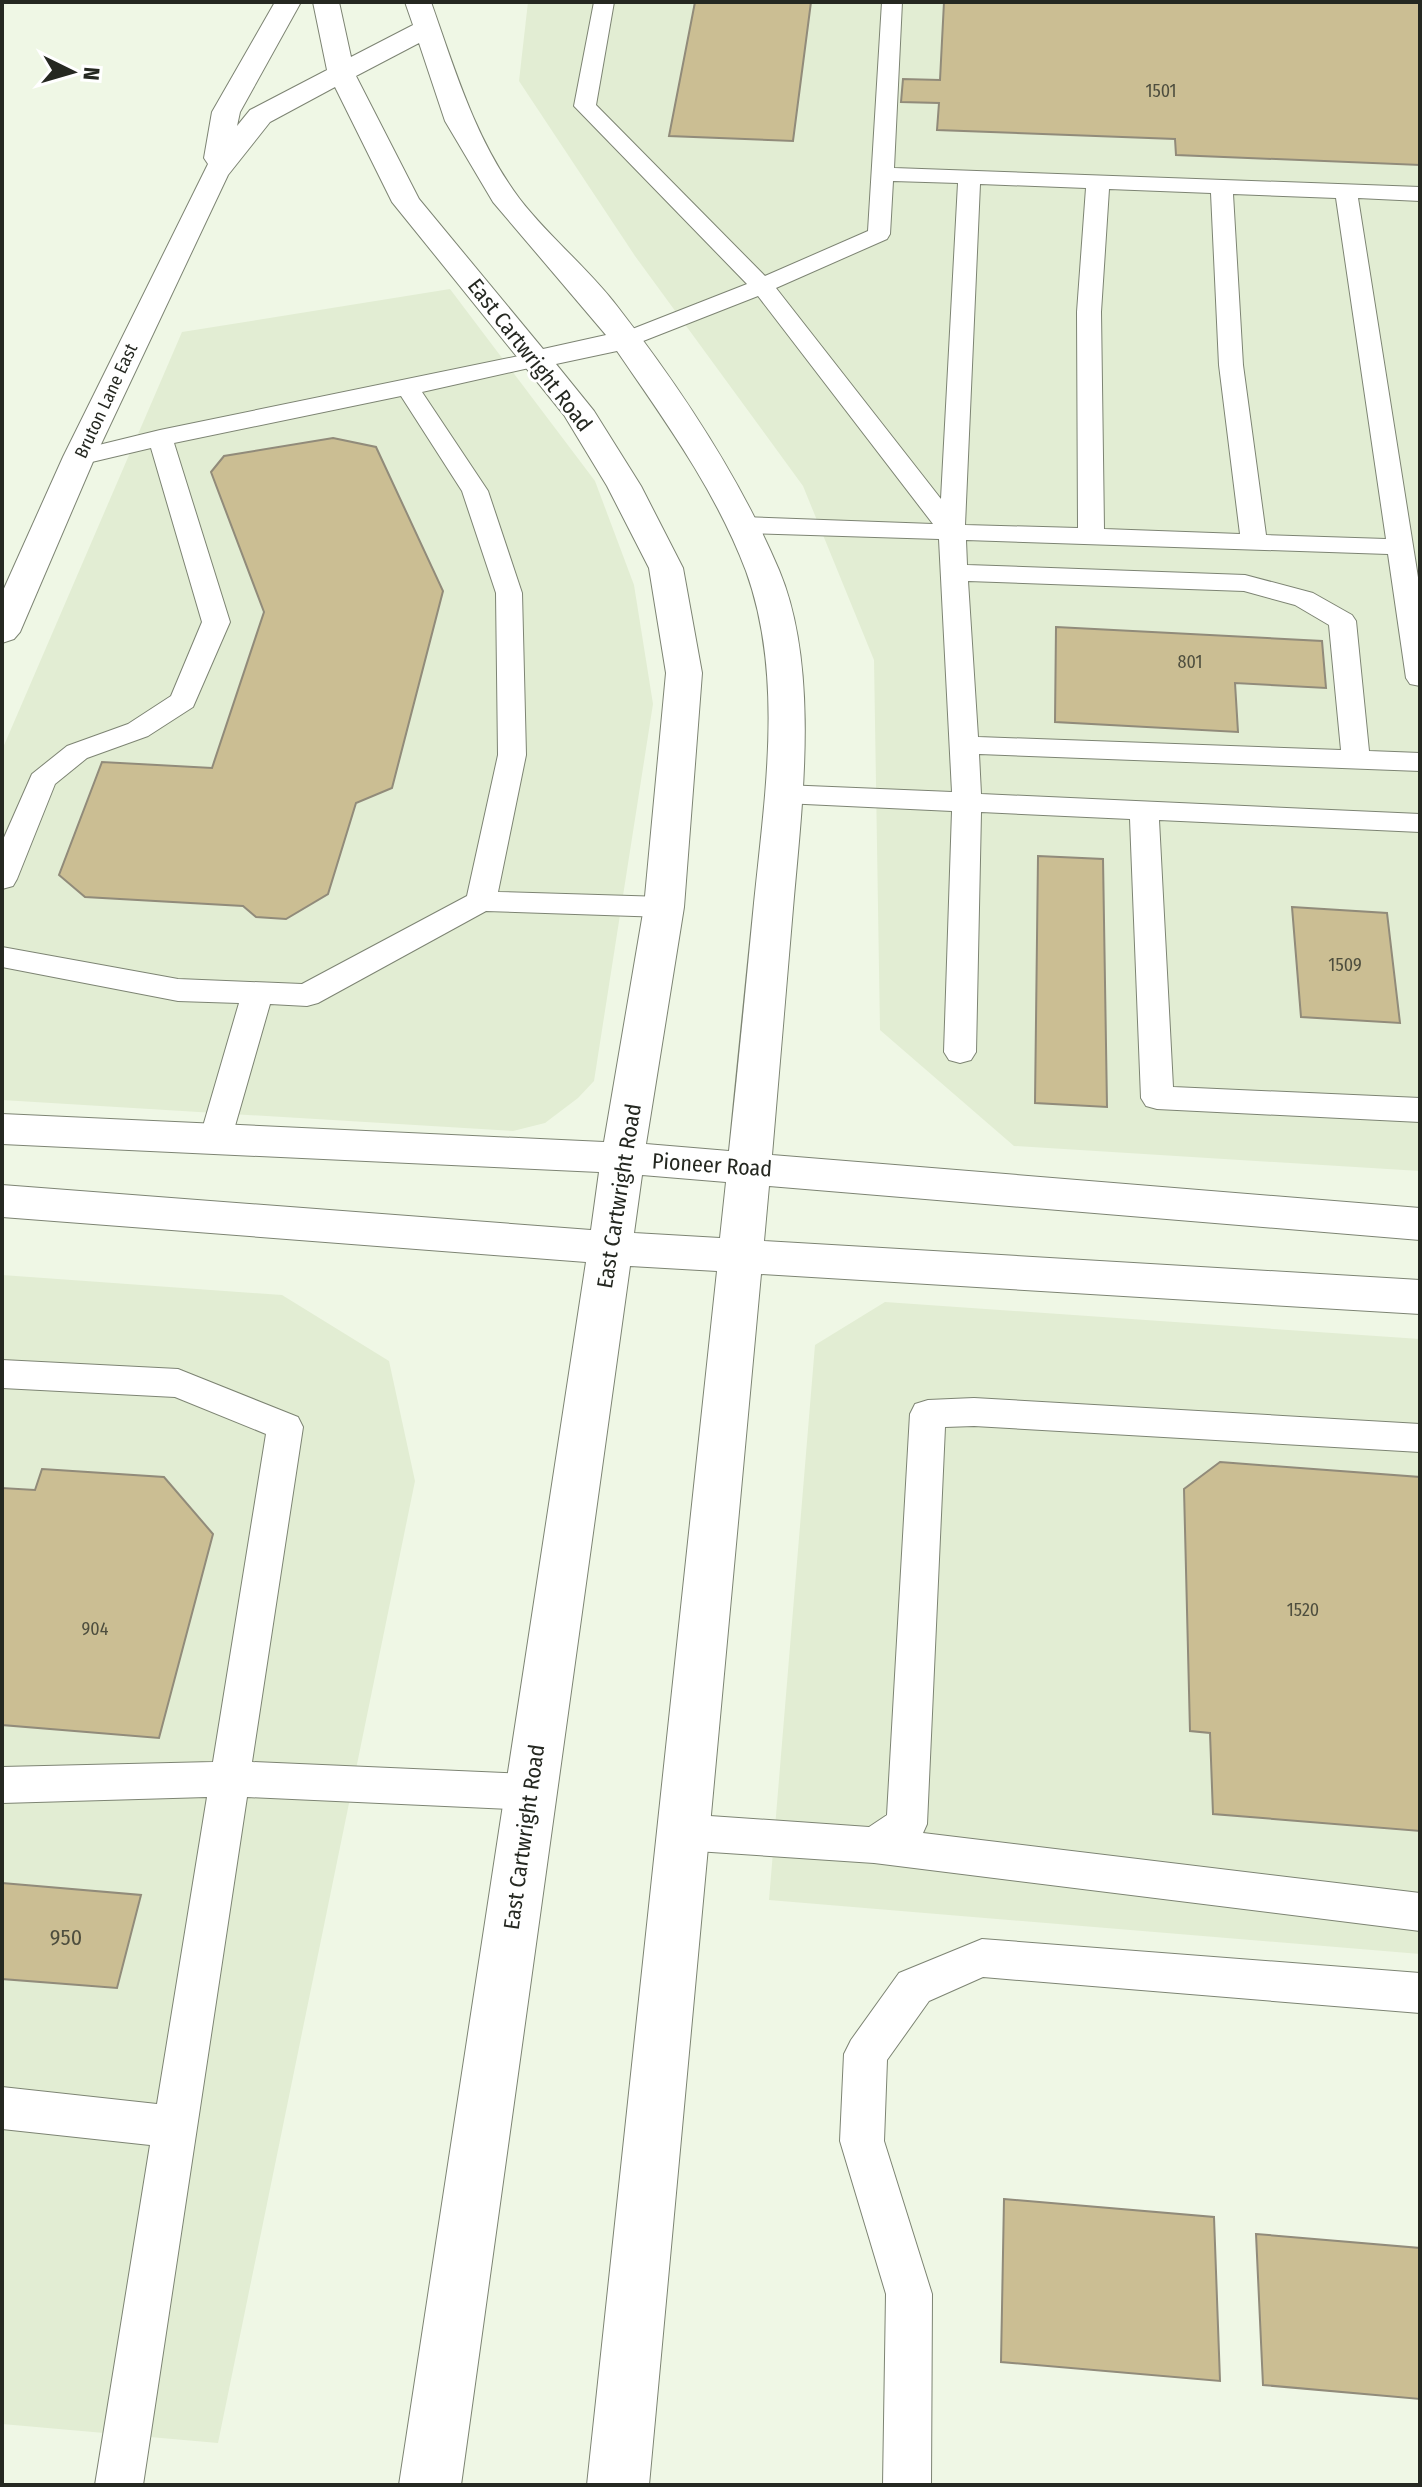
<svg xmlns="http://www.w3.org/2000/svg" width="1422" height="2487" font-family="'Fira Sans Condensed',sans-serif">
  <rect width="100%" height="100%" fill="#eff7e5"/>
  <!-- built -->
  <path fill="#e2edd3" d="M528 2H1420V1171L1014 1146 880 1030 874 660 803 486 635 256 519 81Z
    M450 289 595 481 634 585 653 704 594 1081 578 1098 545 1123 513 1131 2 1100V750L182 332Z
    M2 1275 282 1295 389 1361 415 1481 218 2443 2 2424Z
    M885 1302 1420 1339V1954L769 1900 815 1345Z"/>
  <!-- building -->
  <path fill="#cbbe93" stroke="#918b7a" stroke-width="2" d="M695 2H811L793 141 669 136Z
    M944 2H1420V165L1176 155 1175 139 937 130 939 103 901 102 903 79 940 80Z
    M333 438 376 447 443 591 392 788 356 803 328 894 286 919 256 917 243 906 85 897 59 875 102 762 212 768 264 612 211 472 224 456Z
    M1056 627 1322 641 1326 688 1235 683 1238 732 1055 722Z
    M1038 856 1103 859 1107 1107 1035 1103Z
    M1292 907 1387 913 1400 1023 1301 1017Z
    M1220 1462 1420 1477V1831L1213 1814 1210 1733 1190 1731 1184 1489Z
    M42 1469 164 1477 213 1534 159 1738 2 1725V1488L35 1490Z
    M2 1883 141 1895 117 1988 2 1979Z
    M1004 2199 1214 2217 1220 2381 1001 2362Z
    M1256 2234 1420 2248V2399L1263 2385Z"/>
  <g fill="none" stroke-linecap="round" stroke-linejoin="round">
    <defs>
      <path id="lane" d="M594 2H614L596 105 765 276 868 231 882 2H902L894 168 1420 187V201L1358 198 1420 590V686L1410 684 1406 678 1388 554 966 540 967 565 1245 575 1313 593 1352 615 1356 621 1369 751 1420 753V771L979 754 981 794 1420 814V832L1159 820 1173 1087 1420 1098V1122L1157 1109 1146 1106 1141 1098 1130 819 981 812 976 1052 971 1060 960 1063 949 1060 944 1052 952 811 784 803 774 800 770 794 774 788 784 785 952 792 939 539 742 533 733 531 729 525 733 519 742 517 933 524 758 296 633 345H617L613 340 617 335 747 284 574 106ZM893 181 958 183 941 499 776 288 887 239 890 234ZM980 184 1086 188 1077 312 1078 528 965 525ZM1109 189 1211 193 1219 365 1240 534 1104 529 1101 312ZM1233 194 1336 198 1386 539 1266 535 1243 365ZM968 581 1244 591 1295 605 1329 625 1341 750 978 737Z
        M538 352 547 354 550 359 547 364 422 392 488 491 522 593 526 755 498 892 664 897 675 900 679 907 675 914 664 917 486 911 318 1003 307 1006 270 1004 231 1140 227 1148 215 1152 203 1148 199 1140 239 1003 178 1001 2 967V947L178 979 302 984 467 896 498 755 496 593 462 491 401 396 174 443 230 622 193 707 148 736 87 758 55 784 17 879 13 886 2 889V842L32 774 67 746 128 724 171 696 202 622 151 448 79 465 70 462 66 457 70 452 160 430Z
        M2 1360 178 1369 298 1417 303 1427 252 1762 530 1774 544 1780 550 1792 544 1804 530 1810 247 1797 143 2485H95L150 2145 2 2129V2087L157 2104 207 1797 2 1803V1767L213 1762 266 1434 175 1397 2 1388Z
        M974 1398 1420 1424V1452L974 1426 945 1427 927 1824 923 1833 1420 1893V1931L874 1863 681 1850 667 1845 661 1832 667 1819 681 1814 869 1827 887 1815 910 1414 915 1404 928 1400Z
        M982 1939 1420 1973V2013L983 1977 929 2001 887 2060 884 2141 932 2294 931 2485H883L886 2294 840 2141 844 2054 851 2040 899 1973Z"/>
      <path id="secondary" d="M275 2H301L240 112 237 126 250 110 327 70 313 2H339L351 57 413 25 405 2H431C455 70 475 139 519 198 548 236 587 267 617 306 679 386 739 475 779 570 820 668 802 804 793 908 786 991 779 1073 772 1155L1420 1208V1240L769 1186 764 1241 1420 1280V1314L761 1274 649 2485H587L717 1271 630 1266 461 2485H399L586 1262 2 1217V1185L591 1230 599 1172 2 1144V1114L604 1142 644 907 666 673 649 568 607 486 564 415 392 202 335 87 270 122 228 175 95 457 20 632 14 639 2 643V593L63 457 208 164 204 158 212 112ZM419 43 445 121 493 202 606 335 543 349 419 199 356 76ZM617 351C665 421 716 491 746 571 784 676 765 795 754 903 746 986 738 1069 729 1151L646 1144 684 907 702 673 683 568 641 486 594 411 556 364ZM642 1175 726 1182 720 1238 634 1233Z"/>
    </defs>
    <!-- lane casing -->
    <use href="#lane" stroke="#7d8473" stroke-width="2"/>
    <!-- secondary casing -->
    <use href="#secondary" stroke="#7d8473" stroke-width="2"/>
    <!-- lane -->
    <use href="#lane" fill="#fff" fill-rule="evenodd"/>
    <!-- secondary -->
    <use href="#secondary" fill="#fff" fill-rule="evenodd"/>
  </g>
  <g text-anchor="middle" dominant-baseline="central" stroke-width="6" stroke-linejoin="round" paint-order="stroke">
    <!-- number labels -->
    <g font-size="18" fill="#4e4e3e">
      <text x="1161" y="91">1501</text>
      <text x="1190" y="662">801</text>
      <text x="1345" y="965">1509</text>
      <text x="1303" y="1610">1520</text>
      <text x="95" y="1629">904</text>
    </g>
    <!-- far-street labels -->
    <g font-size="18" fill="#252821" stroke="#fff">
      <text transform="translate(106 401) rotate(-65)">Bruton Lane East</text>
    </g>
    <!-- street labels -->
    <g font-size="22" fill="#252821" stroke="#fff">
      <text transform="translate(530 355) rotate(52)">East Cartwright Road</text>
      <text transform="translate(712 1165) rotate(4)">Pioneer Road</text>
      <text transform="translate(619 1196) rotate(-81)">East Cartwright Road</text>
      <text transform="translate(524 1837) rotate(-82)">East Cartwright Road</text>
    </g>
    <!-- near-number labels -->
    <g font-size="22" fill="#4e4e3e">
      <text x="66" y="1937">950</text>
    </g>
  </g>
  <!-- border -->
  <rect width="1422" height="2487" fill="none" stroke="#252821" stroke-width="8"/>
  <!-- north arrow -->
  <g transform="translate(72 72) rotate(95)" stroke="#ffffff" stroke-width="6" paint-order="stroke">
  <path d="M0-6L14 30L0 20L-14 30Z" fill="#252821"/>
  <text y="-12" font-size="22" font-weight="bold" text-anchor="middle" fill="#252821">N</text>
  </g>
</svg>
